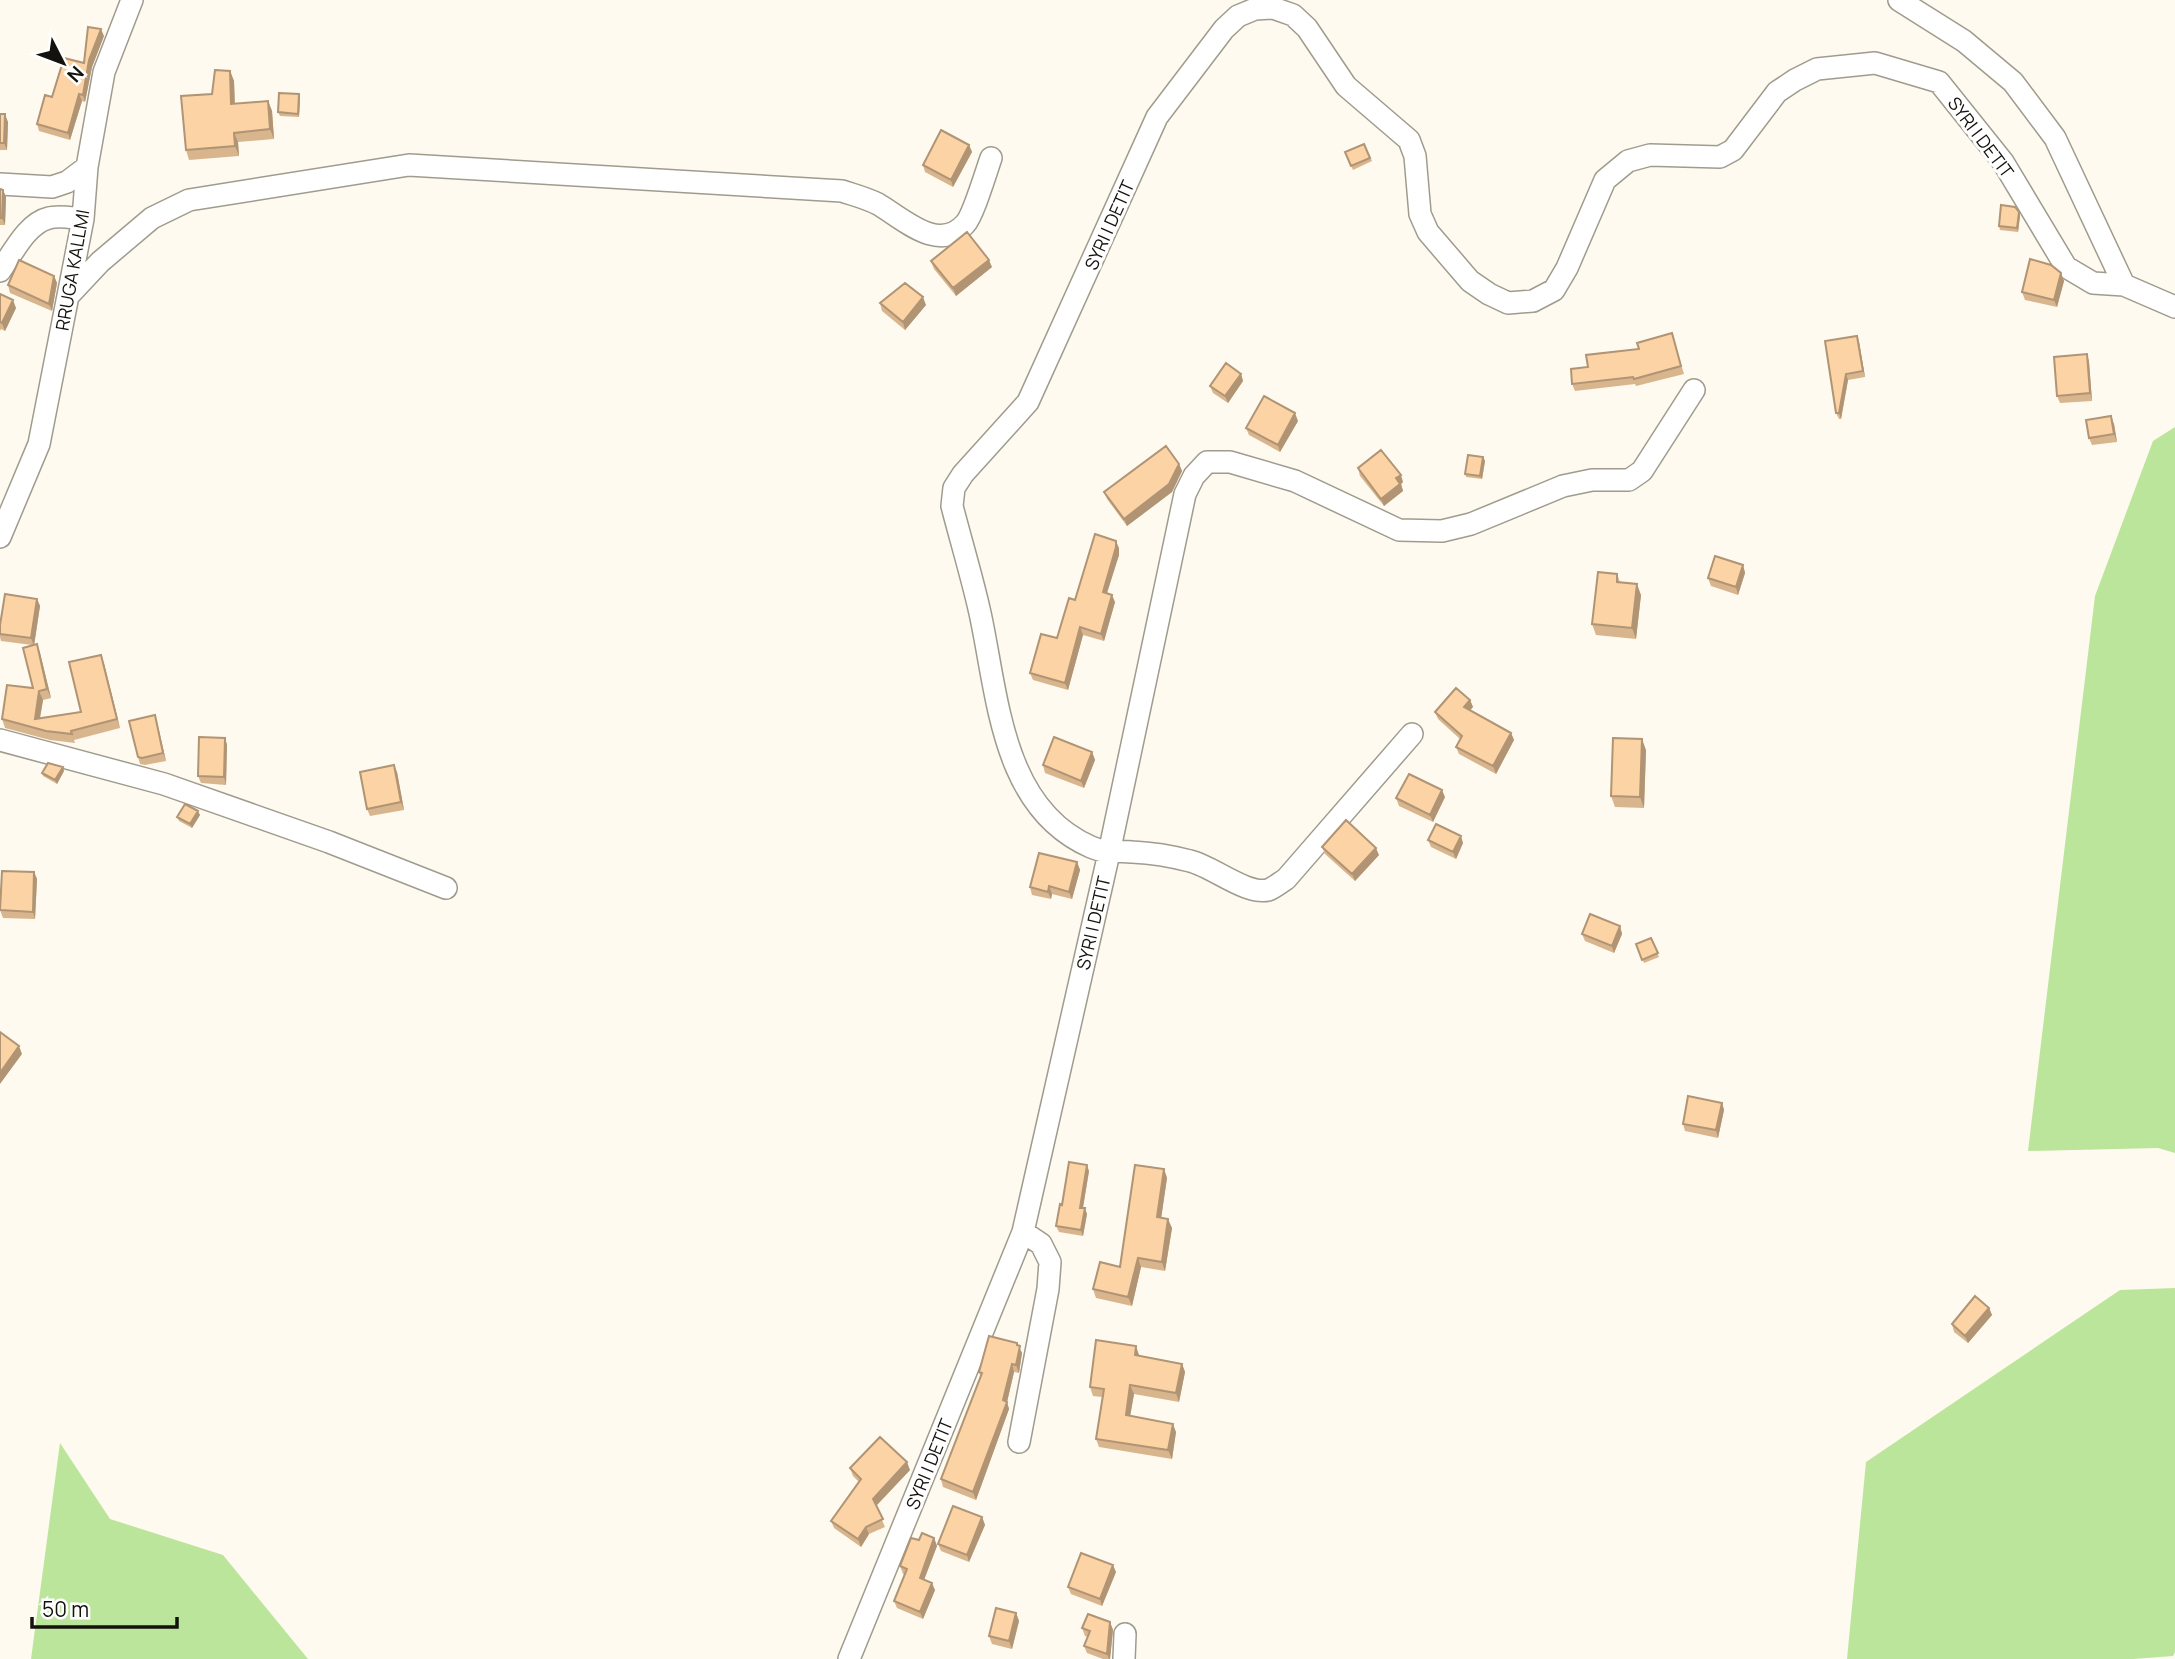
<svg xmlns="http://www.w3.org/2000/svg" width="2175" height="1659" font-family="Manrope,sans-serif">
  <rect width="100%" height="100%" fill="#fefaef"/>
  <!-- green -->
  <path fill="#bbe59b" d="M2175 427V1153L2158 1148 2028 1151 2095 596 2153 441Z
    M2175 1288V1652L2173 1656 2133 1659H1847L1866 1462 2120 1290Z
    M60 1443 110 1519 223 1555 308 1659H31Z"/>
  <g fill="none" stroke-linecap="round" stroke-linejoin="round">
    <defs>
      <path id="minor" d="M1899 0 1964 41 2013 82 2055 138 2124 285
        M0 184 52 187 67 182 87 167
        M0 271C13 253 27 223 49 218 59 215 72 218 83 219
        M70 294 100 262 152 218 189 200 409 165 842 191C854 195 866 198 878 204 902 218 939 254 965 224 973 216 986 172 991 158
        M0 537 39 444 83 219 87 167 104 72 132 0
        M1412 734 1286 879C1281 882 1274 888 1268 890 1246 895 1212 866 1190 861 1171 856 1152 853 1132 852 1114 850 1110 855 1091 847 1001 808 998 695 980 613 972 577 961 541 952 506L954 488 963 474 1028 402 1157 117 1224 29 1238 16 1255 9 1273 8 1293 15 1307 28 1346 86 1409 140 1415 156 1420 214 1428 232 1470 281 1489 294 1508 303 1533 301 1554 290 1567 268 1605 180 1628 161 1650 155 1720 157 1733 150 1777 92 1795 80 1817 69 1875 63 1939 82 2003 162 2066 267 2093 283 2124 285 2175 307
        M0 740 164 784 329 842 446 888
        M1019 1442 1048 1289 1050 1262 1041 1244 1023 1232
        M849 1659 1023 1232 1109 853 1185 494 1194 476 1207 462H1230L1295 481 1399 530 1442 531 1471 524 1563 486 1592 480H1629L1642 471 1694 390
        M1124 1659 1125 1634"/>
    </defs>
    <!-- minor casing -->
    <use href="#minor" stroke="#9f9b8d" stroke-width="24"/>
    <!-- minor -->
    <use href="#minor" stroke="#fff" stroke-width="21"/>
  </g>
  <!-- wall -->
  <path fill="#d9b58e" d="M104 36 92 67 85 102 82 101 70 140 39 131 37 124Z
    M230 71 234 81 235 104 268 101 272 111 274 139 238 142 239 156 189 160 186 150Z
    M299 94 300 97 299 117 280 116 278 112Z
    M0 114 8 122 7 150H0Z
    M1364 144 1372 161 1353 170 1345 152Z
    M969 145 972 152 953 187 925 172 923 165Z
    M0 189 3 190 6 197 5 225H0Z
    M2019 212 2020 216 2018 232 2000 230 1999 226Z
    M931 261 992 267 956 296 934 269Z
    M2061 273 2064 281 2057 307 2025 300 2022 292Z
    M54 276 57 283 52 311 10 293 8 285Z
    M0 294 16 308 5 331 1 329 0 331Z
    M880 303 926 305 905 330 882 311Z
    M1857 336 1859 342 1865 377 1848 380 1841 419H1839L1836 413 1825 341Z
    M1674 341 1684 374 1636 386 1635 384 1575 391 1572 384 1588 367 1639 349Z
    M2087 354 2089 362 2092 401 2060 403 2057 396Z
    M1241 374 1243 381 1228 403 1213 393 1210 386Z
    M1298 421 1280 452 1249 435 1246 428Z
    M2114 424 2117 442 2092 445 2089 438Z
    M1483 457 1485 461 1482 479 1466 477 1465 474Z
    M1179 464 1182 471 1172 492 1127 526 1107 499 1104 492Z
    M1358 468 1403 482 1401 484 1403 491 1384 506 1360 476Z
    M1119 548V555L1107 593 1115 602 1104 641 1083 635 1068 690 1033 680 1030 673 1057 638 1075 600Z
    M1743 565 1745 573 1738 595 1711 586 1708 578Z
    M1617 574 1620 582 1641 595 1636 639 1596 635 1592 624Z
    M37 599 40 606 34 645 37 644 40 653 51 698 43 700 40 719 81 712 104 664 120 728 74 740 75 743 50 740 5 728 2 719 33 688 32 645 1 641 0 637V625Z
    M1470 700 1473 707 1470 710 1511 733 1514 740 1496 774 1459 754 1456 747 1460 739 1438 719 1435 712Z
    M155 715 166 761 145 765 140 764 138 757Z
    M225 738 227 745 226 785 201 783 198 776Z
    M1646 750 1644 808 1615 807 1611 796Z
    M1092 752 1095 760 1084 788 1045 773 1043 765Z
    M64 771 57 784 43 776 42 773Z
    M397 772 404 810 370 816 367 809Z
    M1445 797 1433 822 1399 806 1396 798Z
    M200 815 192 828 179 821 177 817Z
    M1428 840 1463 843 1456 859 1431 847Z
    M1322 847 1379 855 1355 881 1325 854Z
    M1077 862 1080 870 1072 899 1052 894 1051 899 1032 895 1030 887Z
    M34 872 37 879 35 919 3 918 0 910Z
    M1620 926 1622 934 1614 953 1585 941 1582 934Z
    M1651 938 1659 957 1644 963 1636 944Z
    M1722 1103 1724 1110 1718 1138 1685 1131 1683 1124Z
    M1164 1169 1167 1178 1161 1218 1172 1228 1165 1271 1141 1267 1132 1306 1096 1298 1093 1289 1120 1267Z
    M1089 1171 1083 1208 1087 1214 1083 1236 1059 1232 1056 1226 1062 1205Z
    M1989 1308 1992 1315 1968 1343 1954 1332 1952 1324Z
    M1017 1343 1022 1353 1019 1373 1014 1372 1007 1402 1009 1409 976 1500 943 1487 941 1479 981 1378 979 1372Z
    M1139 1355V1356L1182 1364 1185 1372 1179 1402 1134 1394 1130 1415 1176 1432 1172 1459 1099 1447 1096 1439 1102 1397 1093 1396 1090 1387Z
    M850 1468 910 1470 876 1506 885 1527 869 1534 861 1547 834 1528 831 1521 859 1482 853 1476Z
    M982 1517 985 1525 969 1562 941 1551 938 1544Z
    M934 1538 937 1546 924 1580 935 1590 923 1619 897 1608 894 1601 905 1575 903 1574 900 1566 919 1540Z
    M1116 1572 1102 1606 1071 1594 1068 1587Z
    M1016 1613 1019 1621 1012 1649 992 1644 989 1636Z
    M1110 1622 1113 1630 1110 1659H1103L1087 1653 1084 1646 1088 1637 1085 1636 1082 1628Z"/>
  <!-- shaded-wall -->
  <path fill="#b09474" d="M101 29 104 36 92 67 85 102 83 95 89 60Z
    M230 71 234 81 235 114 231 104Z
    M79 94 82 101 70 140 68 133Z
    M299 94 300 97 299 117 298 114Z
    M268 101 272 111 274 139 270 129Z
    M5 114 8 122 7 150 4 143Z
    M234 133 238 142 239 156 235 146Z
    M969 145 972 152 953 187 951 180Z
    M3 190 6 197 5 225 2 218Z
    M2019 212 2020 216 2018 232 2017 228Z
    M989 260 992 267 956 296 953 288Z
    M2061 273 2064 281 2057 307 2054 300Z
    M54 276 57 283 52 311 49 304Z
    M923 297 926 305 905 330 903 322Z
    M13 300 16 308 5 331 2 323Z
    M1857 336 1859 342 1865 377 1863 371Z
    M2087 354 2089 362 2092 401 2090 393Z
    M1241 374 1243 381 1228 403 1225 396Z
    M1846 374 1848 380 1841 419 1839 413Z
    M1295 413 1298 421 1280 452 1278 445Z
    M2111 416 2114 424 2117 442 2114 434Z
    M1483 457 1485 461 1482 479 1480 476Z
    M1179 464 1182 471 1172 492 1127 526 1124 519Z
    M1401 475 1403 482 1401 484 1403 491 1384 506 1381 499 1396 478Z
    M1116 541 1119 548V555L1105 599 1103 592Z
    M1743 565 1745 573 1738 595 1736 587Z
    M1637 584 1641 595 1636 639 1632 628Z
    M1112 595 1115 602 1104 641 1101 634Z
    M37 599 40 606 34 646 31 638Z
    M1080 627 1083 635 1068 690 1065 683Z
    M37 644 40 653 51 698 47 689Z
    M101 655 104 664 120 728 117 719Z
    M39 691 43 700 38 728 35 719Z
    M1470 700 1473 707 1466 715 1464 707Z
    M155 715 157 722 166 761 163 753Z
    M1511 733 1514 740 1496 774 1493 766Z
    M225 738 227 745 226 785 224 777Z
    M1642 739 1646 750 1644 808 1640 797Z
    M1092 752 1095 760 1084 788 1081 781Z
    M394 765 397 772 404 810 401 802Z
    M63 767 64 771 57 784 55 780Z
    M1442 790 1445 797 1433 822 1430 815Z
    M198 811 200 815 192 828 190 824Z
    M1461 836 1463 843 1456 859 1453 852Z
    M1376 848 1379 855 1355 881 1352 874Z
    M1077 862 1080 870 1072 899 1069 892Z
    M34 872 37 879 35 919 33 912Z
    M1049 886 1052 894 1051 899 1048 892Z
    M1620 926 1622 934 1614 953 1612 946Z
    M19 1046 22 1054 0 1084V1073Z
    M1722 1103 1724 1110 1718 1138 1716 1130Z
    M1087 1165 1089 1171 1082 1213 1080 1208Z
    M1164 1169 1167 1178 1160 1226 1157 1217Z
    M1085 1208 1087 1214 1083 1236 1081 1230Z
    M1168 1219 1172 1228 1165 1271 1162 1262Z
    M1138 1258 1141 1267 1132 1306 1128 1297Z
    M1989 1308 1992 1315 1968 1343 1965 1336Z
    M1017 1343 1022 1353 1019 1373 1016 1365Z
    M1136 1346 1139 1355 1138 1364 1135 1355Z
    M1012 1364 1014 1372 1007 1402 1009 1409 976 1500 973 1492 1003 1400Z
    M1182 1364 1185 1372 1179 1402 1176 1393Z
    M1130 1385 1134 1394 1129 1423 1126 1415Z
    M1173 1424 1176 1432 1172 1459 1168 1450Z
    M907 1462 910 1470 876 1506 873 1499Z
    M982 1517 985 1525 969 1562 967 1555Z
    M866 1527 869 1534 861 1547 858 1539Z
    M934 1538 937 1546 922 1585 920 1578Z
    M1113 1565 1116 1572 1102 1606 1100 1599Z
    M932 1583 935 1590 923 1619 920 1612Z
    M1016 1613 1019 1621 1012 1649 1009 1641Z
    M1110 1622 1113 1630 1110 1659H1109L1107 1654Z"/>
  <!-- building -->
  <path fill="#fcd3a5" stroke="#b09474" stroke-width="2" d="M88 27 101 29 89 60 83 95 79 94 68 133 37 124 45 95 52 97 64 58 84 63Z
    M215 70 230 71 231 104 268 101 270 129 234 133 235 146 186 150 181 96 212 94Z
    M279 93 299 94 298 114 278 112Z
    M0 114H5L4 143H0Z
    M941 130 969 145 951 180 923 165Z
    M1364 144 1370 158 1351 166 1345 152Z
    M0 189 3 190 2 218H0Z
    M2001 205 2015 207 2019 212 2017 228 1999 226Z
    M967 232 989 260 953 288 931 261Z
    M2030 259 2051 265 2061 273 2054 300 2022 292Z
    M19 260 54 276 49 304 8 285Z
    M905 283 923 297 903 322 880 303Z
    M0 294 13 300 2 323 0 322Z
    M1672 333 1681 366 1634 379 1633 377 1572 384 1571 369 1588 367 1586 355 1639 349 1637 343Z
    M1857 336 1863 371 1846 374 1839 413H1836L1825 341Z
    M2087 354 2090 393 2057 396 2054 357Z
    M1226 363 1241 374 1225 396 1210 386Z
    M1264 396 1295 413 1278 445 1246 428Z
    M2111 416 2114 434 2089 438 2086 420Z
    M1166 446 1179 464 1169 484 1124 519 1104 492Z
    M1381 450 1401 475 1396 478 1400 484 1381 499 1358 468Z
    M1468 455 1483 457 1480 476 1465 474Z
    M1095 534 1116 541V547L1103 592 1112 595 1101 634 1080 627 1065 683 1030 673 1041 634 1057 638 1069 598 1075 600Z
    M1715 556 1743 565 1736 587 1708 578Z
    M1598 572 1617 574V582L1637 584 1632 628 1592 624Z
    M5 594 37 599 31 638 0 634V625Z
    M37 644 47 689 39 691 35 719 81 712 69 662 101 655 117 719 71 731 72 734 46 731 2 719 7 685 33 688 23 648Z
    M1456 688 1470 700 1464 707 1511 733 1493 766 1456 747 1462 736 1435 712Z
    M155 715 163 753 142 758 138 757 129 721Z
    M199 737 225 738 224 777 198 776Z
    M1054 737 1092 752 1081 781 1043 765Z
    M1613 738 1642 739 1640 797 1611 796Z
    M48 763 63 767 55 780 42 773Z
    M394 765 401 802 367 809 360 772Z
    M1409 774 1442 790 1430 815 1396 798Z
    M185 804 198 811 190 824 177 817Z
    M1346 820 1376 848 1352 874 1322 847Z
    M1436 824 1461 836 1453 852 1428 840Z
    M1039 853 1077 862 1069 892 1049 886 1048 892 1030 887Z
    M2 871 34 872 33 912 0 910Z
    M1590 914 1620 926 1612 946 1582 934Z
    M1651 938 1658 953 1642 960 1636 944Z
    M0 1032 19 1046 0 1073Z
    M1688 1096 1722 1103 1716 1130 1683 1124Z
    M1069 1162 1087 1165 1080 1208H1085L1081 1230 1056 1226 1060 1204 1062 1205Z
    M1135 1165 1164 1169 1157 1217 1168 1219 1162 1262 1138 1258 1128 1297 1093 1289 1100 1262 1120 1267Z
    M1975 1296 1989 1308 1965 1336 1952 1324Z
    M989 1336 1017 1343V1345L1020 1346 1016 1365 1012 1364 1003 1400 1007 1402 973 1492 941 1479 982 1373 979 1372Z
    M1096 1340 1136 1346 1135 1355 1182 1364 1176 1393 1130 1385 1126 1415 1173 1424 1168 1450 1096 1439 1104 1389 1090 1387Z
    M880 1437 907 1462 873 1499 883 1519 866 1527 858 1539 831 1521 861 1479 850 1468Z
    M953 1506 982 1517 967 1555 938 1544Z
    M922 1533 934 1538 920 1578 932 1583 920 1612 894 1601 907 1569 900 1566 911 1538 919 1540Z
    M1081 1553 1113 1565 1100 1599 1068 1587Z
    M996 1608 1016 1613 1009 1641 989 1636Z
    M1088 1614 1110 1622 1107 1654 1084 1646 1090 1631 1082 1628Z"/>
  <g text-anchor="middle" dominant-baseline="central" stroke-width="6" stroke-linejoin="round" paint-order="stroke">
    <!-- street labels -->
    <g font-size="18" fill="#14120d" stroke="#fff">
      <text transform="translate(1981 137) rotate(53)">SYRI I DETIT</text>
      <text transform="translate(1109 225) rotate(-66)">SYRI I DETIT</text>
      <text transform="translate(72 270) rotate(-80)">RRUGA KALLMI</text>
      <text transform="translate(1093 923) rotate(-77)">SYRI I DETIT</text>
      <text transform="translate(929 1464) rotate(-68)">SYRI I DETIT</text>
    </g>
  </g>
  <!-- north arrow -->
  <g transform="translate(63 63) rotate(132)" stroke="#ffffff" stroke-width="5" paint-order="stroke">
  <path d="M0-5L12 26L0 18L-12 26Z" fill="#14120d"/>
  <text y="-10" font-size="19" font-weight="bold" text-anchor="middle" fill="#14120d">N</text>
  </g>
  <!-- scale -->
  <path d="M32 1617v10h145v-10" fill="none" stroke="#14120d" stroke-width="3.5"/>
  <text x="42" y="1617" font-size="21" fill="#14120d" stroke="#ffffff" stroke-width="5" paint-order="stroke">50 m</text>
</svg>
